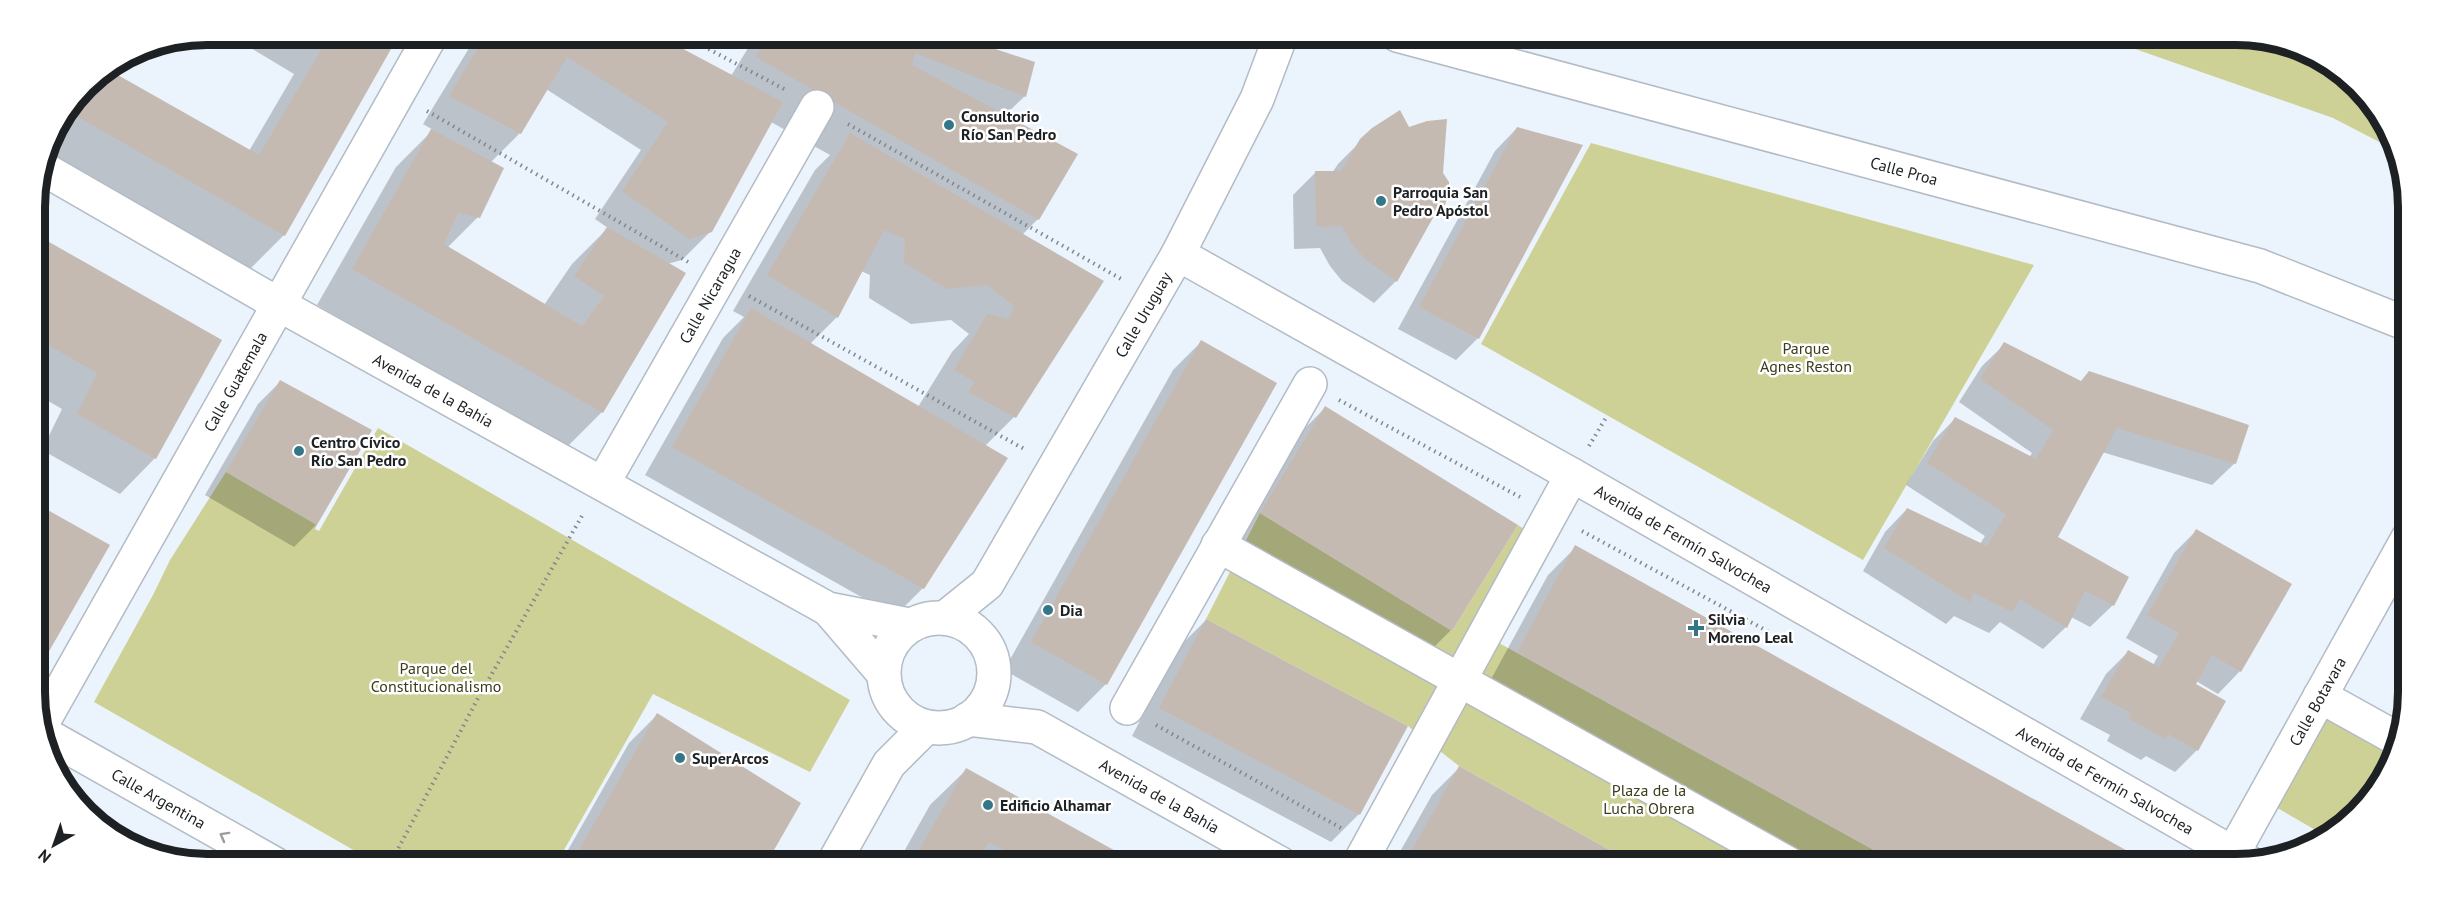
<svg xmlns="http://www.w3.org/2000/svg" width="2443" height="899" font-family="'PT Sans',sans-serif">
  <rect width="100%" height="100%" fill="#ebf3fd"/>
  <!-- green -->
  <path fill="#ced195" d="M2095 35H2236L2291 44 2366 93 2391 148 2333 118Z
    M1591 143 2034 265 1863 560 1481 344Z
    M378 428 850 700 810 772 653 694 556 864H378L94 702 153 595 170 560 226 472 317 525 315 529 319 531Z
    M1260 513 1452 631 1518 525 1551 548 1499 643 1899 864H1635L1459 766 1408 726 1206 619Z
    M2327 711 2397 751 2341 829 2324 835 2274 806Z"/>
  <!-- shadow -->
  <path fill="#0003" fill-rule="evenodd" d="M229 35H398L284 235 248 271 46 154 52 131 93 77 107 71 249 151 294 74Z
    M477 35H654L731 76 756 35H949L1033 63 1025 96 1004 116 1038 219 1022 235 1014 417 985 446 923 588 895 616 645 475 723 338 744 317 733 311 815 170 830 155 771 122 711 231 682 260 667 264 602 412 566 448 317 305 396 167 433 130 423 124ZM546 89 641 150 595 219 608 228 572 264 544 305 447 248 478 217 490 163 520 133ZM861 271 870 275 869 298 911 324 951 320 969 334 952 352 918 407 810 344 837 317Z
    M1517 128 1478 338 1456 360 1398 329 1495 151Z
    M1373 129H1408L1441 174 1431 218 1396 281 1374 303 1342 281 1330 266 1320 248 1294 249 1293 195 1316 172 1332 173 1338 164Z
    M35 236 155 458 120 494 42 450 62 409 36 394Z
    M1201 342 1275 384 1106 684 1078 712 1004 670 1173 370Z
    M2005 344 2235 463 2212 485 2102 452 2056 537 2113 605 2090 627 2071 617 2066 627 2043 649 2000 622 1989 633 1954 616 1946 624 1863 571 1885 532 1907 509 1980 544 1985 536 1906 485 1933 441 1955 419 2029 458 2032 453 1959 402 1982 366Z
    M280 382 370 431 316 525 294 547 205 495 258 404Z
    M1325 408 1516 525 1451 630 1423 658 1233 541 1297 436Z
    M37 505 108 546 37 668Z
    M2196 531 2240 671 2218 694 2196 681 2197 750 2175 772 2146 756 2141 760 2107 741 2110 735 2080 719 2106 674 2128 652 2153 665 2158 656 2126 638 2174 553Z
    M1576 547 2148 864H1821L1490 681 1548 575Z
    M1206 620 1359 814 1331 842 1132 736 1178 648Z
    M657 715 799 804 764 864H560L629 743Z
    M1459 768 1632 864H1393L1432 795Z
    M966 770 1136 864H897L930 805Z"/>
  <!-- building -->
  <path fill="#c5bab2" d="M322 35H399L285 236 68 111 93 77 111 66 109 70 259 155 328 38Z
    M486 35H657L783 102 712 232 689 239 622 191 668 122 567 57 521 134 449 96Z
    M769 35H953L1035 62 1026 97 915 53 912 65 1078 154 1039 220 756 57Z
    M1400 110 1409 127 1427 121 1447 119 1443 173 1449 182V194L1444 207 1434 216 1397 282 1365 259 1352 244 1342 226 1316 227 1315 171H1341L1360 139 1372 128Z
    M1517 127 1583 145 1479 339 1419 307Z
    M431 129 504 168 480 218 458 213 444 244 582 326 604 296 574 276 607 227 686 273 603 413 352 269Z
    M850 133 1104 281 1016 418 968 392 975 382 954 370 987 314 1009 319 1014 306 987 285 947 289 904 263 905 239 884 230 838 318 767 275Z
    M35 234 222 340 156 459 77 414 97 373 36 338Z
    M751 308 1008 458 924 589 672 447Z
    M1201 340 1277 383 1107 685 1031 642Z
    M2004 342 2081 381 2089 371 2249 425 2236 464 2117 428 2058 537 2129 577 2114 606 2085 591 2067 628 2020 599 2012 612 1974 593 1970 602 1884 548 1907 508 1987 546 2006 514 1927 463 1955 417 2036 459 2053 430 1980 379Z
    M280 380 372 430 317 525 226 472Z
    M1325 406 1518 525 1452 631 1260 513Z
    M37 504 110 545 40 667 37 665Z
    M2196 529 2292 584 2241 672 2212 655 2196 684 2226 701 2198 751 2168 734 2165 739 2128 718 2131 713 2101 697 2128 650 2159 667 2179 633 2147 615Z
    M1575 545 2151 864H1899L1517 652Z
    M1206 619 1408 726 1360 815 1159 708Z
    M657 713 801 803 766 864H571Z
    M1459 766 1635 864H1420L1408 857Z
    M966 768 1139 864H1029L989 842 976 864H911Z"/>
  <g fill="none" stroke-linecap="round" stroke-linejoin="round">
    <defs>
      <g id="minor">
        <path id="s1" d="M1397 35 2260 266 2407 324"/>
        <path id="s2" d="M42 168 278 304 828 609 909 625"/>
        <path id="s3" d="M1178 254 1572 475 2250 863"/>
        <path id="s4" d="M603 483 817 107"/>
        <path d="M1218 545 1789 864"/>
        <path d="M828 609 883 673"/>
        <path id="s5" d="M946 617 987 584 1178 254 1257 99 1281 35"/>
        <circle cx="939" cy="673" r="55"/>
        <path d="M2320 696 2401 741"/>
        <path d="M1127 708 1310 384"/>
        <path id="s6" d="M968 719 1037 727 1281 864"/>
        <path id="s7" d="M39 729 431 35"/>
        <path id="s8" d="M41 732 275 864"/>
        <path d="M833 864 889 764 926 727"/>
        <path d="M1359 864 1572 475"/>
        <path id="s9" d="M2227 864 2408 538"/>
      </g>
    </defs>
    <!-- minor casing -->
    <use href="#minor" stroke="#b3bbc5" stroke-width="36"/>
    <!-- path -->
    <path stroke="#81878e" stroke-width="4" stroke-dasharray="1.5 4.5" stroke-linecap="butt" d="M682 35 786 90
      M427 111 690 263
      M848 124 1123 280
      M749 296 1026 450
      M1339 400 1520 497
      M1589 446 1607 416
      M1582 531 1771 633
      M1156 725 1341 828
      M1402 855 1420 864
      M390 864 477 700 583 514"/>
    <!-- minor -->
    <use href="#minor" stroke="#fff" stroke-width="33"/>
  </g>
  <!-- one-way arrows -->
  <defs><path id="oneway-chevron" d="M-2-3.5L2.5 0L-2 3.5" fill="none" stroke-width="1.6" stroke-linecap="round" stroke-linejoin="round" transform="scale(1.5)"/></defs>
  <use stroke="#999b9c" href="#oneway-chevron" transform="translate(224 836) rotate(-151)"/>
  <!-- markers -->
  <g fill="#337687" stroke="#fff" stroke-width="2">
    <circle cx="949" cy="125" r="6"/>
    <circle cx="1381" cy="201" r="6"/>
    <circle cx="299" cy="451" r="6"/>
    <circle cx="1048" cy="610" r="6"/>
    <path d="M1693 619h6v6h6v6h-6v6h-6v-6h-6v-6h6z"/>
    <circle cx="680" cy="758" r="6"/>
    <circle cx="988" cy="805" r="6"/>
  </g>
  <g text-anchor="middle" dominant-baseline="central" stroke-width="5" stroke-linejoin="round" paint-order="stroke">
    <!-- poi labels -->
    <g font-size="16" font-weight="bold" fill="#1d2124" stroke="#fff" text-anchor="start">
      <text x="961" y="116">Consultorio<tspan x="961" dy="18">Río San Pedro</tspan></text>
      <text x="1393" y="192">Parroquia San<tspan x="1393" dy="18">Pedro Apóstol</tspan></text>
      <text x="311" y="442">Centro Cívico<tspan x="311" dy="18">Río San Pedro</tspan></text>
      <text x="1060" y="610">Dia</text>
      <text x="1708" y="619">Silvia<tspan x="1708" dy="18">Moreno Leal</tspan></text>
      <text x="692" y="758">SuperArcos</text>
      <text x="1000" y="805">Edificio Alhamar</text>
    </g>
    <!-- street labels -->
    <g font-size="16" fill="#1d2124" stroke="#fff">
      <text stroke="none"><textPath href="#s1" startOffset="525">Calle Proa</textPath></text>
      <text stroke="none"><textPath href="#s4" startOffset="216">Calle Nicaragua</textPath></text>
      <text stroke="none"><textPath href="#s5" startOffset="364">Calle Uruguay</textPath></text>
      <text stroke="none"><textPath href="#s7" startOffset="399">Calle Guatemala</textPath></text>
      <text stroke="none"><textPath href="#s2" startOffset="450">Avenida de la Bahía</textPath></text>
      <text stroke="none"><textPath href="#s3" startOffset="580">Avenida de Fermín Salvochea</textPath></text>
      <text stroke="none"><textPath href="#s9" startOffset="186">Calle Botavara</textPath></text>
      <text stroke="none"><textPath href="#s3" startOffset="1066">Avenida de Fermín Salvochea</textPath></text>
      <text stroke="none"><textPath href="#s6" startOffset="210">Avenida de la Bahía</textPath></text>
      <text stroke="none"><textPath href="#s8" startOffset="135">Calle Argentina</textPath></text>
    </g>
    <!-- park labels -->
    <g font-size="16" fill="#3b3c19" stroke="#fff">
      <text x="1806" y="348">Parque<tspan x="1806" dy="18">Agnes Reston</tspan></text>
      <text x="436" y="668">Parque del<tspan x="436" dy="18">Constitucionalismo</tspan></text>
      <text x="1649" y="790">Plaza de la<tspan x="1649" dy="18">Lucha Obrera</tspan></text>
    </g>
  </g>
  <!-- crop -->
  <path d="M0 0H2443V899H0ZM207 45H2236A162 162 0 0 1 2398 207V692A162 162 0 0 1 2236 854H207A162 162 0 0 1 45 692V207A162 162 0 0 1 207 45Z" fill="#fff" fill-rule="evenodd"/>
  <path fill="none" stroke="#1d2124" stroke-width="8" d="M207 45H2236A162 162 0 0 1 2398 207V692A162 162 0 0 1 2236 854H207A162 162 0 0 1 45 692V207A162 162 0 0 1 207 45Z"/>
  <!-- north arrow -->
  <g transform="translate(54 845) rotate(220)" stroke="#ffffff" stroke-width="4.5" paint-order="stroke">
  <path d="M0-4.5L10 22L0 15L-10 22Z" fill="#1d2124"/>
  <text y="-9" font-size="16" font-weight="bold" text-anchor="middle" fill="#1d2124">N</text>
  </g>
</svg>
